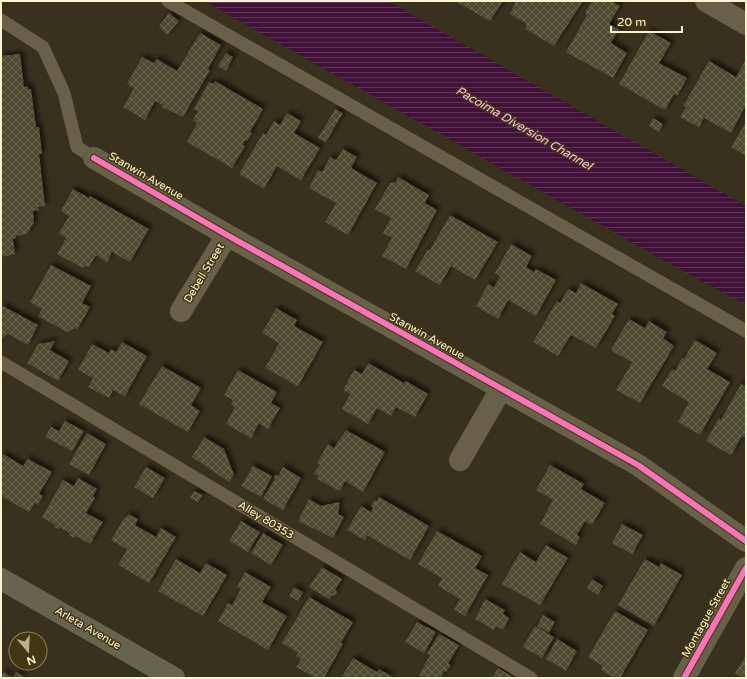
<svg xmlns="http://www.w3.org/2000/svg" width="747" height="679" font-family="'Varela Round',sans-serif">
  <defs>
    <pattern id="water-rules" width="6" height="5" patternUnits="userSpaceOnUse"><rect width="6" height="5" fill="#41113a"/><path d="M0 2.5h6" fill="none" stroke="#5e3455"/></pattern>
    <pattern id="building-cross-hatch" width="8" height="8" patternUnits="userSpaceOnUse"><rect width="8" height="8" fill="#4f4c32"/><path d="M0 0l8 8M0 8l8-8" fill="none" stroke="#69664f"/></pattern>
    <filter id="shadow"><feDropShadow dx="3.5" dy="-3.5" stdDeviation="2" flood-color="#0009"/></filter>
  </defs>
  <rect width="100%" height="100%" fill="#38311e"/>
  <!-- water -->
  <path fill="url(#water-rules)" d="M204 1H388L746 206V305L672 265Z"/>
  <!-- building -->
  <path fill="url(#building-cross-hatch)" filter="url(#shadow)" d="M455 1H503L490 21Z
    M516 1H583L554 46 525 29 527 24 510 14Z
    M592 1H611L620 6 609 24 619 29 611 43 627 53 613 78 566 52 587 15 585 13Z
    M169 13 179 21 167 35 159 26Z
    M649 31 671 43 659 63 687 78 677 96 674 94 665 110 619 84Z
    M200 33 221 45 208 69 210 70 183 117 162 107 163 105 155 101 145 120 123 107 134 88 127 84 142 57 154 63 157 59 177 71Z
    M226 53 233 57 226 71 218 66Z
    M20 54 24 87 28 86V89H31L36 127H39L42 154H39L45 206 38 207 39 210 33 211 34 222 27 234 16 236V238L13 239 15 254 1 257V56Z
    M746 59V105L731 133 704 118 699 127 680 117 686 107 683 106 709 61 736 77Z
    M215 81 263 109 250 132 252 133 247 141 245 140 243 145 245 146 232 168 187 142 197 123 193 120 198 111 194 109 209 82 213 84Z
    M335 109 343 113 326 142 318 138Z
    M287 113 301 121 294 133 320 148 301 180 277 166 264 189 239 174 263 133 266 135 274 121 280 125Z
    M653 118 663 124 659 132 649 126Z
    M746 122V156L731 147Z
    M343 149 357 157 351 168 377 183 348 235 325 222 336 203 309 188 318 170 322 172 330 157 336 160Z
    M398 177 429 195 425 203 437 210 406 269 382 256 392 238 383 233 391 218 375 209 390 183 396 182Z
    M73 189 89 198 90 196 149 229 130 262 112 252 107 262 96 255 89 267 84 266 83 268 57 254 66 238 59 233 69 216 61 211Z
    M450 215 498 242 475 280 451 266 440 285 415 271 428 249 430 250Z
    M511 244 532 256 526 267 534 272 536 269 556 280 536 316 508 300 498 319 476 306 488 284 494 287 500 276 495 273Z
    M51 265 91 286 82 303 90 307 77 330 75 328 67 332 38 316 42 309 30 302Z
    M581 283 618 304 612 314 615 316 596 348 571 335 558 356 533 342 557 301 560 303 568 289 576 293Z
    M3 306 38 325 28 345 8 334 1 339V309Z
    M276 308 297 320 294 326 323 342 298 386 265 368 279 343 262 333Z
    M629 319 645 328 649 321 667 332 663 338 674 346 640 403 616 390 632 362 612 351V348Z
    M695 340 717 353 707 369 730 382 700 435 678 422 689 402 662 386 672 369 675 371 682 358 684 359Z
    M55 341 50 350 69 361 58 381 27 363 38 344Z
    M122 342 147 356 125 396 113 390 109 398 88 387 93 378 78 370 92 344 109 353 111 349 116 352Z
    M368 363 404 383 406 381 428 394 415 417 396 407 391 416 377 408 368 424 342 409 350 394 343 390 354 370 362 374Z
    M162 366 201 388 191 405 200 411 188 432 139 404Z
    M238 370 277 392 271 403 280 408 268 429 259 423 251 438 226 424 235 407 231 405 233 400 224 395Z
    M741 384 746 386V438L742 436 731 455 706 441 719 418 721 420Z
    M65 421 84 431 72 451 45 437 51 427 59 431Z
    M346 430 385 452 363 492 345 481 340 491 317 479 319 476 314 473 320 464 317 463 328 444 334 448Z
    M87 433 106 444 89 475 69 464Z
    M204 437 224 449 234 475 229 482 192 457Z
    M3 454 23 466 28 459 52 472 39 494 43 496 38 505 35 503 29 512 1 496V457Z
    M550 465 584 484 581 489 605 503 592 525 585 521 577 535 580 537 576 545 540 524 553 500 536 490Z
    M253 466 272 476 261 497 241 486Z
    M146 467 165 478 153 498 134 487Z
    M283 467 301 478 283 510 263 499 275 479 274 478 276 475 278 476Z
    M78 478 97 489 93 496 95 498 86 513 103 522 90 544 76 536 74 538 69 535 70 533 60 527 59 529 54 527 55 525 42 517 63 480 74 486Z
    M194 491 203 495 198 502 190 498Z
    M379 497 429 526 410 560 367 535 365 540 347 530 361 506 371 512 373 508 371 506 375 500 377 501Z
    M309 499 321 506 340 502 338 514 344 517 333 538 298 521Z
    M128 514 138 519 135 525 156 537 161 528 176 537 149 583 118 565 127 549 111 540 124 518H125Z
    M241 521 260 532 248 552 229 541Z
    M622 524 643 535 632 554 612 543Z
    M437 531 482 556 475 568 488 575 465 616 454 610 460 599 438 586 442 578 418 564Z
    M263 533 283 545 271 565 251 553Z
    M546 545 568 558 540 605 502 584 520 552 536 562Z
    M176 559 200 573 206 563 227 575 203 616 158 591Z
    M645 559 659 567 661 563 682 575 654 626 618 605Z
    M322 567 342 579 335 590 337 592 334 596 332 595 329 599 309 587Z
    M245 572 271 587 262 602 287 616 268 650 218 621 228 603 232 605 241 589 237 587Z
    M592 579 603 586 598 595 587 588Z
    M294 587 303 592 298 601 289 596Z
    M309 597 353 622 341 643 343 644 324 678H316L296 667 301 659 296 656 298 653 282 643Z
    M485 599 505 610 503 614 509 618 503 630 496 626 494 630 475 619Z
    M615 611 648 630 620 678H615L601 670 603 666 588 657Z
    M543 615 555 622 549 633 537 626Z
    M417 622 436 632 424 653 405 642Z
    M535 626 554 637 542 658 523 647Z
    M439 634 459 645 448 664 451 665 446 672 444 671 441 678H423L419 675 430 655 427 654Z
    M557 639 577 651 566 671 546 659Z
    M746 655V678H744L735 673Z
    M353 658 377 672 379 669 394 678H341Z
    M498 668 515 678H492Z
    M3 672 13 678 16 672 26 678H1Z"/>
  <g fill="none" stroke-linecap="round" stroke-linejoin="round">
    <!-- lane -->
    <path stroke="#686048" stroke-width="13" d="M168 1 746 331
      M1 20 43 47 64 93 77 147 94 158
      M1 362 531 678"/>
    <!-- street -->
    <path stroke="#686048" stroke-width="22" d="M706 1 746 24
      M94 158 227 235 638 465 746 541
      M181 311 227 235
      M460 460 501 389
      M684 678 746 568"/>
    <!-- secondary -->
    <path stroke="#66634e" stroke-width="22" d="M1 579 174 678"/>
    <defs>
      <path id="cycleway" d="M94 158 227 235 638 465 746 541
        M684 678 746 568"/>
    </defs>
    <!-- cycleway casing -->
    <use href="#cycleway" stroke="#433713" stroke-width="8"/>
    <!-- cycleway -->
    <use href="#cycleway" stroke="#fb73b8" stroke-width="6"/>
  </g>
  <g text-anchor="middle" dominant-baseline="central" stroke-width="3" stroke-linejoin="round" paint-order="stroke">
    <!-- street labels -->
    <g font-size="11" fill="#fef3d1" stroke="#433713">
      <text transform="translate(146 176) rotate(30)">Stanwin Avenue</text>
      <text transform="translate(204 273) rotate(-59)">Debell Street</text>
      <text transform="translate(427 336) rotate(29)">Stanwin Avenue</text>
      <text transform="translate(266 520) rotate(31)">Alley 80353</text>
      <text transform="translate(706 618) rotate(-61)">Montague Street</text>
      <text transform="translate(88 628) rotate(30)">Arleta Avenue</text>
    </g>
    <!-- water labels -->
    <g font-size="12" font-style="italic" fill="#febbf3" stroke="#433713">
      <text transform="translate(524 128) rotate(30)">Pacoima Diversion Channel</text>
    </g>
  </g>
  <!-- border -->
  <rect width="747" height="679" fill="none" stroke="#fef3d1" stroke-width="4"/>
  <!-- north arrow -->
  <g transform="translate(28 651) rotate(161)"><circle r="19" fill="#433713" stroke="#8e825f"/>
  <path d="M0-3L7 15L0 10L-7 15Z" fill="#b9af92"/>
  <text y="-6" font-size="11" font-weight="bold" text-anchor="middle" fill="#fef3d1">N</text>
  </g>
  <!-- scale -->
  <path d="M611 26v6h71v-6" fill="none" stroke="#fef3d1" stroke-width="2"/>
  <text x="617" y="26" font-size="12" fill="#fef3d1" stroke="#433713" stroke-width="3" paint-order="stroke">20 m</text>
</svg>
